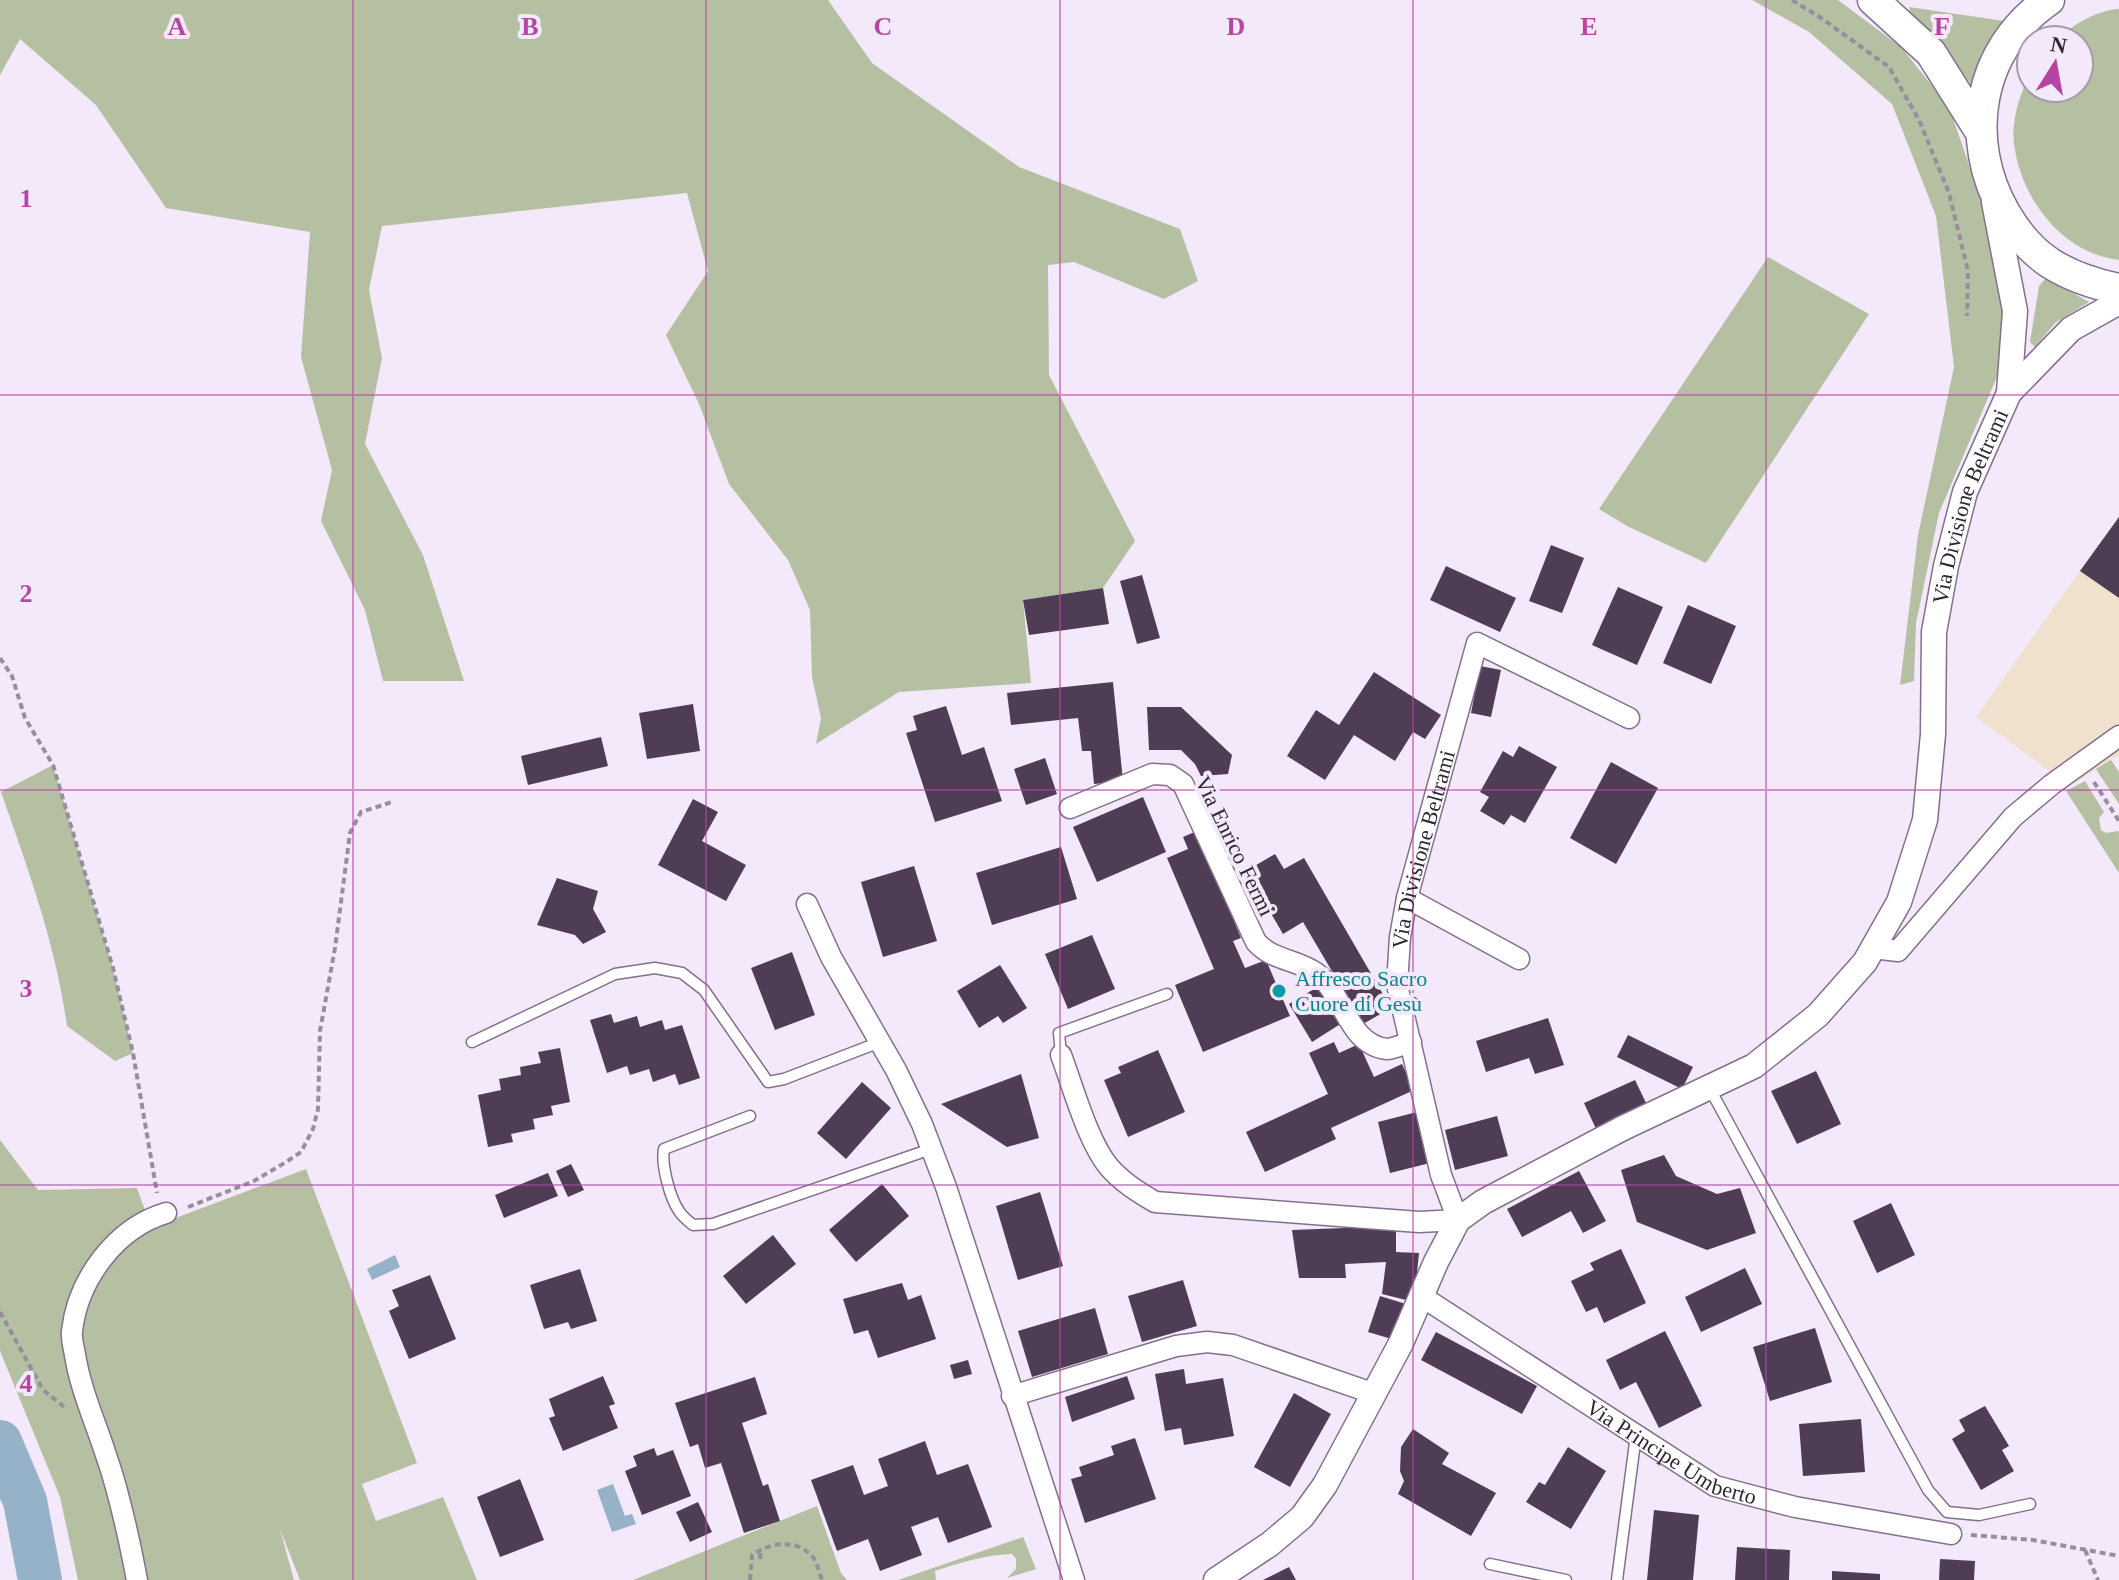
<svg xmlns="http://www.w3.org/2000/svg" width="2119" height="1580" font-family="'Times New Roman',serif">
  <rect width="100%" height="100%" fill="#f4e8fb"/>
  <!-- industrial -->
  <path fill="#efe1ce" d="M2119 516V755L2069 786 1976 717Z"/>
  <!-- green -->
  <path fill="#b5c0a2" d="M0 0H828L872 63 1019 167 1180 229 1198 281 1164 299 1074 262 1048 265 1049 375 1135 541 1103 588 1023 600 1031 683 899 692 816 744 821 718 812 677 810 610 788 560 729 484 699 404 666 335 708 271 687 193 382 226 369 290 382 358 365 444 423 555 464 681H383L365 610 321 521 332 470 301 357 310 232 166 208 96 105 20 39 0 75Z
    M1752 0H1838L1901 47 1949 107 1984 208 2002 270 2005 358 1939 513 1916 623 1914 681 1900 685 1918 535 1954 367 1936 216 1892 104 1809 32Z
    M1909 7 2011 22 1975 90 1939 41 1910 12Z
    M2119 9V260C2061 253 2021 198 2014 144 2011 119 2020 94 2031 72V88H2079V40H2057C2072 25 2097 10 2119 9Z
    M1768 257 1869 314 1706 563 1627 526 1599 509Z
    M2046 278 2089 302 2055 323 2035 347 2030 342 2039 286Z
    M2111 760 2119 772V804L2096 769Z
    M53 765 113 968 133 1053 115 1061 67 1026C56 945 28 869 1 792Z
    M2085 781 2104 812 2099 818 2101 830 2106 833 2118 831 2119 833V873L2066 791Z
    M0 1140 38 1190 137 1188 147 1216 165 1222 306 1169 417 1463 362 1484 376 1521 443 1497 477 1580H300L280 1529 294 1580H78L60 1497 0 1351Z
    M817 1506 841 1573 847 1580H633Z
    M1023 1537 1036 1569 1007 1578 1016 1569V1559L1012 1554C985 1555 962 1562 935 1571L936 1580H898Z"/>
  <!-- water -->
  <path fill="#96b2c9" d="M395 1255 400 1267 372 1280 367 1269Z
    M613 1484 625 1516 632 1514 636 1524 612 1532 597 1490Z"/>
  <g fill="none" stroke-linecap="round" stroke-linejoin="round">
    <!-- river -->
    <path stroke="#96b2c9" stroke-width="44" d="M0 1442 25 1501 40 1580"/>
  </g>
  <!-- building -->
  <path fill="#4f3d56" d="M2119 517V598L2080 571Z
    M1551 545 1584 558 1562 613 1529 601Z
    M1446 566 1516 598 1500 632 1430 600Z
    M1142 575 1160 638 1137 644 1120 581Z
    M1618 587 1663 607 1637 665 1592 645Z
    M1103 588 1109 624 1029 635 1023 600Z
    M1688 605 1736 626 1711 684 1663 663Z
    M1480 666 1501 670 1491 717 1471 713Z
    M1374 672 1441 715 1425 739 1413 732 1395 761 1354 735 1325 780 1287 756 1316 710 1339 725Z
    M1113 682 1123 781 1094 784 1091 751H1082L1078 718 1011 725 1007 693Z
    M693 704 700 751 647 759 639 713Z
    M946 706 962 755 984 747 1002 801 935 822 906 733 917 730 913 716Z
    M1147 707H1181L1232 755 1228 774 1201 776 1195 764 1181 750H1149Z
    M601 737 608 766 528 785 521 756Z
    M1519 746 1557 767 1525 823 1511 815 1504 825 1480 811 1489 797 1480 792 1503 751 1513 757Z
    M1045 758 1057 794 1026 805 1014 769Z
    M1611 762 1658 788 1616 864 1570 838Z
    M1143 797 1166 852 1097 882 1073 827Z
    M693 799 718 812 702 841 746 865 726 901 658 865Z
    M1197 831 1241 938 1233 941 1245 968 1266 960 1290 1016 1203 1052 1175 985 1214 969 1167 858 1188 849 1183 837Z
    M1061 847 1077 899 992 925 976 873Z
    M1275 854 1284 869 1304 858 1391 1008 1363 1024 1303 922 1283 934 1246 871Z
    M914 866 937 941 883 957 861 882Z
    M557 878 598 891 593 909 606 932 583 944 575 935 537 925Z
    M1092 935 1115 989 1068 1009 1045 954Z
    M792 952 815 1015 775 1030 751 968Z
    M1000 965 1027 1008 1003 1023 998 1016 979 1028 957 991Z
    M1319 986 1342 1023 1312 1042 1289 1004Z
    M611 1014 614 1023 637 1016 640 1027 662 1020 665 1030 682 1025 700 1078 679 1085 675 1074 653 1082 649 1069 630 1075 627 1066 607 1073 590 1020Z
    M1548 1018 1564 1065 1535 1074 1529 1058 1486 1072 1476 1041Z
    M1628 1035 1693 1067 1682 1089 1617 1057Z
    M1334 1042 1339 1053 1359 1044 1374 1077 1402 1064 1414 1090 1331 1128 1336 1139 1265 1172 1246 1132 1328 1094 1309 1053Z
    M560 1048 570 1102 551 1106 553 1115 533 1119 535 1129 511 1134 513 1142 488 1147 478 1095 501 1090 499 1079 521 1075 520 1067 541 1063 538 1052Z
    M1158 1050 1185 1112 1128 1137 1104 1080 1121 1073 1118 1067Z
    M1816 1071 1841 1124 1797 1144 1771 1091Z
    M1021 1074 1039 1138 1007 1147 941 1104Z
    M1635 1080 1648 1107 1597 1131 1584 1103Z
    M862 1082 891 1108 846 1159 817 1133Z
    M1421 1111 1434 1162 1390 1173 1378 1122Z
    M1497 1116 1508 1156 1455 1170 1445 1130Z
    M1664 1155 1676 1176 1717 1194 1740 1188 1756 1233 1707 1250 1637 1222 1621 1170Z
    M571 1164 584 1190 568 1197 556 1171Z
    M1579 1171 1606 1221 1583 1233 1571 1211 1522 1237 1507 1209Z
    M548 1173 558 1196 504 1218 495 1195Z
    M882 1184 909 1216 856 1262 829 1230Z
    M1040 1192 1063 1266 1018 1280 996 1206Z
    M1891 1203 1915 1255 1877 1273 1853 1221Z
    M1396 1226V1252L1419 1253 1414 1302 1382 1294 1386 1262 1345 1264 1346 1278H1299L1292 1230Z
    M773 1235 796 1264 746 1304 723 1276Z
    M1621 1249 1646 1303 1604 1323 1597 1307 1586 1312 1571 1281 1594 1270 1590 1263Z
    M1745 1268 1762 1304 1701 1332 1685 1297Z
    M580 1269 597 1321 571 1329 568 1322 544 1329 530 1285Z
    M430 1275 456 1339 409 1359 389 1311 399 1306 392 1290Z
    M1183 1280 1197 1326 1142 1342 1128 1296Z
    M902 1283 908 1300 921 1295 936 1339 878 1358 868 1330 854 1334 843 1299Z
    M1380 1296 1406 1304 1395 1340 1368 1332Z
    M1095 1308 1108 1354 1032 1377 1018 1331Z
    M1815 1328 1832 1382 1770 1401 1753 1347Z
    M1665 1331 1702 1406 1659 1428 1636 1382 1620 1390 1606 1360Z
    M1436 1332 1537 1386 1522 1414 1421 1360Z
    M968 1360 972 1374 954 1379 950 1365Z
    M1184 1369 1186 1384 1223 1378 1234 1436 1184 1445 1181 1428 1165 1431 1155 1374Z
    M603 1376 615 1404 609 1406 618 1428 563 1451 549 1418 555 1416 549 1399Z
    M1127 1376 1135 1399 1072 1422 1065 1397Z
    M755 1377 767 1414 742 1423 763 1486 768 1484 780 1521 744 1533 721 1463 705 1468 698 1444 690 1447 675 1403Z
    M1294 1393 1331 1414 1290 1487 1254 1467Z
    M1985 1406 2009 1446 2002 1450 2014 1471 1981 1490 1952 1439 1965 1431 1959 1420Z
    M1861 1419 1865 1472 1803 1476 1799 1424Z
    M1413 1429 1449 1453 1442 1464 1496 1493 1471 1536 1398 1494 1404 1481 1400 1471 1401 1447Z
    M1135 1438 1156 1499 1085 1523 1071 1479 1082 1476 1079 1467 1114 1455 1111 1446Z
    M925 1441 937 1475 968 1464 992 1527 948 1543 938 1517 911 1527 922 1555 880 1571 868 1539 837 1551 811 1480 853 1465 864 1495 888 1486 878 1459Z
    M1568 1447 1606 1471 1571 1529 1526 1502 1539 1482 1545 1485Z
    M654 1448 657 1456 673 1450 691 1496 642 1515 625 1471 637 1466 633 1456Z
    M520 1479 544 1540 500 1557 477 1497Z
    M698 1502 712 1532 690 1542 676 1512Z
    M1654 1510 1699 1515 1693 1580H1647Z
    M1737 1547 1790 1550 1789 1580H1735Z
    M1940 1559 1975 1561 1974 1580H1939Z
    M1289 1567 1296 1580H1263Z
    M1832 1571 1880 1574V1580H1832Z"/>
  <g fill="none" stroke-linecap="round" stroke-linejoin="round">
    <defs>
      <path id="service" d="M472 1042 615 974 655 968 682 973 704 990 768 1082 784 1079 880 1042
        M1061 1055 1059 1033 1167 994
        M1710 1089 1928 1490 1947 1512 1979 1515 2030 1504
        M750 1116 664 1149C661 1165 670 1198 679 1211 682 1216 688 1221 693 1225L713 1224 931 1149
        M1490 1564 1566 1580
        M1617 1580 1636 1435"/>
      <g id="minor">
        <path d="M1070 808 1152 774 1170 775 1183 784 1256 942C1273 961 1297 959 1316 973 1343 992 1348 1045 1387 1049 1393 1049 1404 1044 1411 1042"/>
        <path d="M1407 898 1519 959"/>
        <path d="M807 904 831 957 896 1070 922 1124 946 1187 1074 1580"/>
        <path d="M1873 948 1898 951 2013 817 2051 785 2119 736"/>
        <path id="s1" d="M1061 1055C1073 1087 1088 1142 1109 1167 1122 1182 1138 1192 1155 1202L1419 1222 1458 1220 1441 1175 1397 985 1400 937 1407 898 1477 643 1629 718"/>
        <path id="s2" d="M1421 1296 1715 1486 1795 1507 1951 1534"/>
        <path d="M1012 1396 1176 1346 1207 1342 1233 1345 1375 1394"/>
        <path d="M137 1580C129 1538 120 1495 106 1455 95 1421 81 1391 75 1355 74 1348 71 1339 72 1331 78 1279 116 1228 166 1213"/>
      </g>
      <g id="tertiary">
        <path d="M1994 202 2015 311 2009 393"/>
        <path id="s3" d="M1216 1580 1270 1544 1302 1517 1325 1485 1401 1343 1436 1262 1458 1220 1483 1202 1623 1128 1754 1066 1818 1015 1865 962 1899 902 1925 820 1933 734 1934 632 1946 566 1965 492 2009 393 2071 329 2119 302"/>
      </g>
      <path id="primary" d="M1873 0 1931 53 1980 131
        M2049 0C1977 50 1963 139 2005 213 2016 232 2032 251 2050 263 2072 277 2094 284 2119 289"/>
    </defs>
    <!-- service casing -->
    <use href="#service" stroke="#82708c" stroke-width="13"/>
    <!-- minor casing -->
    <use href="#minor" stroke="#82708c" stroke-width="23"/>
    <!-- tertiary casing -->
    <use href="#tertiary" stroke="#82708c" stroke-width="27"/>
    <!-- primary casing -->
    <use href="#primary" stroke="#82708c" stroke-width="33"/>
    <!-- path -->
    <path stroke="#978e9d" stroke-width="4" stroke-dasharray="6 4" stroke-linecap="butt" d="M1792 0 1821 18 1889 67 1919 120 1949 193 1968 271 1967 316
      M0 658 12 676 25 718 53 765 113 968 133 1053 157 1193
      M2094 782 2119 821
      M188 1207 254 1181 286 1162 301 1152 313 1129 318 1109 320 1031 335 948 350 833 361 812 392 802
      M0 1312 43 1390 67 1409
      M1971 1535 2033 1540 2119 1556
      M2085 1550 2098 1580
      M760 1559 761 1549
      M750 1580 752 1555C769 1543 795 1538 812 1556 817 1562 819 1572 822 1580"/>
    <!-- service -->
    <use href="#service" stroke="#fff" stroke-width="10"/>
    <!-- minor -->
    <use href="#minor" stroke="#fff" stroke-width="20"/>
    <!-- tertiary -->
    <use href="#tertiary" stroke="#fff" stroke-width="24"/>
    <!-- primary -->
    <use href="#primary" stroke="#fff" stroke-width="30"/>
  </g>
  <!-- grid -->
  <path fill="none" stroke="#b645a1" stroke-width="2" stroke-opacity="0.55" d="M353 0V1580M706 0V1580M1060 0V1580M1413 0V1580M1766 0V1580M0 395H2119M0 790H2119M0 1185H2119"/>
  <!-- markers -->
  <circle fill="#0f9aa8" stroke="#f4e8fb" stroke-width="3" cx="1279" cy="991" r="8"/>
  <g text-anchor="middle" dominant-baseline="central" stroke-width="8" stroke-linejoin="round" paint-order="stroke">
    <!-- street labels -->
    <g font-size="22" fill="#2f2834" stroke="#f4e8fb">
      <text stroke="none"><textPath href="#s3" startOffset="1404">Via Divisione Beltrami</textPath></text>
      <text transform="translate(1235 846) rotate(64)">Via Enrico Fermi</text>
      <text stroke="none"><textPath href="#s1" startOffset="866">Via Divisione Beltrami</textPath></text>
      <text stroke="none"><textPath href="#s2" startOffset="296">Via Principe Umberto</textPath></text>
    </g>
    <!-- culture labels -->
    <g font-size="22" fill="#0d838f" stroke="#f4e8fb" text-anchor="start">
      <text x="1295" y="978">Affresco Sacro<tspan x="1295" dy="25">Cuore di Gesù</tspan></text>
    </g>
  </g>
  <g font-size="26" text-anchor="middle" font-weight="bold" fill="#b645a1" stroke="#f4e8fb" stroke-width="8" stroke-linejoin="round" paint-order="stroke">
    <text x="177" y="35">A</text>
    <text x="530" y="35">B</text>
    <text x="883" y="35">C</text>
    <text x="1236" y="35">D</text>
    <text x="1589" y="35">E</text>
    <text x="1942" y="35">F</text>
    <text x="26" y="207">1</text>
    <text x="26" y="602">2</text>
    <text x="26" y="997">3</text>
    <text x="26" y="1392">4</text>
  </g>
  <!-- north arrow -->
  <g transform="translate(2055 64) rotate(11)"><circle r="38" fill="#f4e8fb" stroke="#a59bab" stroke-width="2"/>
  <path d="M0-6L14 30L0 20L-14 30Z" fill="#b645a1"/>
  <text y="-12" font-size="22" font-weight="bold" text-anchor="middle" fill="#2f2834">N</text>
  </g>
</svg>
